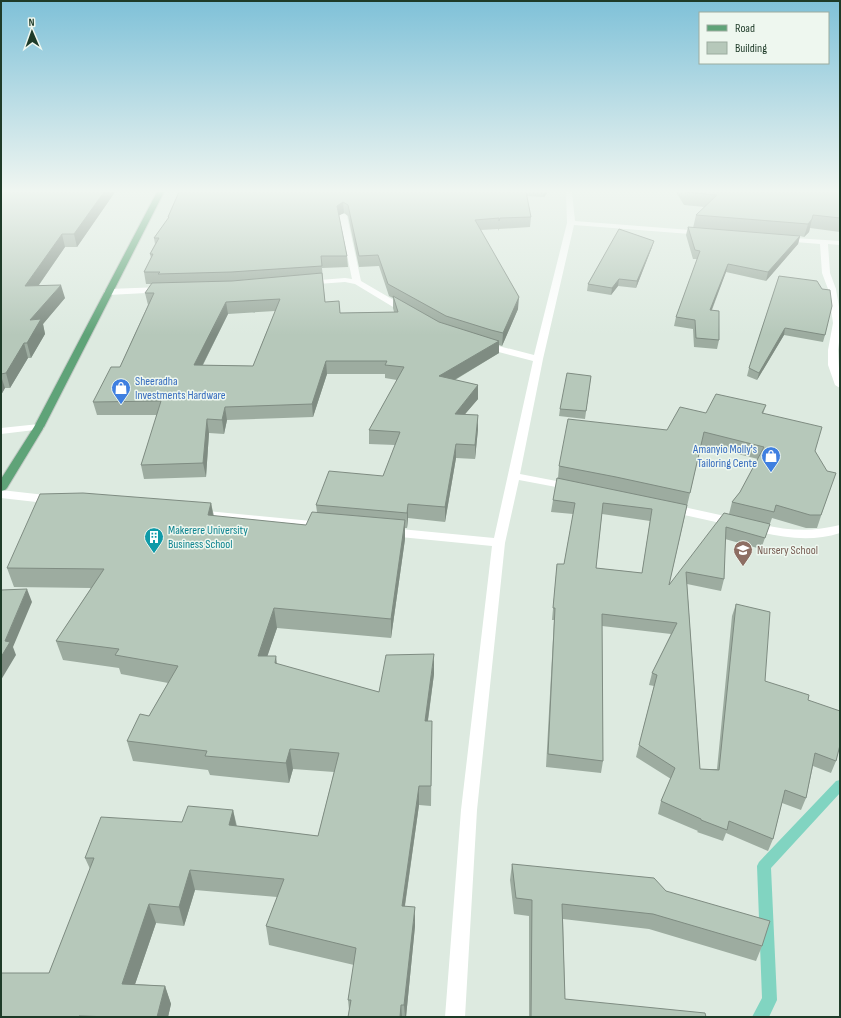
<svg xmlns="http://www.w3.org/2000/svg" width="841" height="1018" font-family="'Sofia Sans Condensed',sans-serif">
  <rect width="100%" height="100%" fill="#ddeae0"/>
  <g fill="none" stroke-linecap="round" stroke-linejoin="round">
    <!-- stream -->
    <path fill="#81d4c1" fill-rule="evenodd" d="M840 780V793L771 868 777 1000 769 1017H752L762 998 757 866 759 862 836 781Z"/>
    <defs>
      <path id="primary" d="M157 192H164L44 427 7 488 5 490 1 491V479L34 427Z"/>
    </defs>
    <!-- primary casing -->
    <use href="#primary" stroke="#c0c8c3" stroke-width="2"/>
    <!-- minor -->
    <path fill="#fff" fill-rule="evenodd" d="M566 192H572L575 221 703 231 707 233 703 235 574 225 543 359 520 474 572 484 576 485 578 487 576 489 572 490 519 480 505 543 477 810 465 1017H445L461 810 492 546 390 536 386 535 384 532 386 529 390 528 494 538 533 361 480 347 478 345 483 342 534 355 567 223Z
      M340 214H346L347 216 361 281 409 309 410 311 409 313H403L355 284 345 282 304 285 303 283 307 281 345 278 352 279 339 216Z
      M780 237 840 241V245L828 244 830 273 836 289 840 313V334L838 350 840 388 835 385 828 365V350L833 323 828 289 822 273 820 244 783 241H780Z
      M162 287 165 288 166 290 165 292 108 295 104 292 108 289Z
      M39 424 43 425 44 427 43 429 1 434V428Z
      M1 490 54 496 58 497 60 500 58 503 54 504 1 498Z
      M670 504 734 518 738 519 740 522 738 525 734 526 666 511 664 508 666 505Z
      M197 510 322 522 326 523 328 526 326 529 322 530 193 517 191 514 193 511Z
      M752 522C784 530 808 533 840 525V533C809 543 778 537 748 529L746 526 748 523Z"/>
    <!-- primary -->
    <use href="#primary" fill="#5fa378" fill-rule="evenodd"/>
  </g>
  <!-- wall -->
  <path fill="#9daca0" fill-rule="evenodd" d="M1 192H115L77 247H65L39 285 65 298 43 324 45 334 31 358H28L10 388H5L1 395Z
    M179 192H548L544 197 527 196 531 217 530 227 499 229V231L498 229 481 230 518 309 502 346 499 345V353L455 380 478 385V399L465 414 478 429 475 459 456 458 445 522 408 518 407 528H405V539L391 638 277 628 267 656 277 664 379 692 434 674 428 721H432L431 806 419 805 405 906 415 926 406 1017H348L349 1010 348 1000 354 965 269 945 266 926 277 897 195 890 184 926 156 923 135 984 165 986 171 1004 168 1017H1L49 973 90 869 85 858 182 822 233 810 237 826 318 836 334 772 293 769 289 783 210 775 208 770 133 761 127 741 149 716 168 683 121 674 119 668 63 660 56 641 91 588 14 587 7 568 211 503 214 516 306 525 317 512 316 505 383 476 395 445 369 444V430L397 380 385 378V374H327L313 417 227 420 224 434 209 433 206 477 144 479 141 465 157 415H97L93 402 120 367 148 305 145 293 152 284H146L144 272 151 258 150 254 155 244 154 238 168 219V217ZM344 213 348 216 359 267 379 266 389 296 393 298V308L394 312 340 313 325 302 322 268 348 267 347 256 339 215ZM275 311 253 366 203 365 228 314Z
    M676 192H840V232L810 228 809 232 804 237 800 236 798 244 766 281 726 272 712 310 719 340 717 349 694 347 693 329 674 326 676 317 697 259H693L686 235 688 227 693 228 696 215 705 207 684 205Z
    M652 247 636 288 618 286 611 295 587 291 588 284Z
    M779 276 825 335 823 342 784 335 757 380 747 376 749 368Z
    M591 376 585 419 559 416 560 409Z
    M766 405 763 414 815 451 831 486 817 528H806L772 518 761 549 725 539 724 579 721 591 687 584 700 769H717L732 616 736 604 765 681 808 700 836 761 831 773 813 766 806 798 801 810 782 803 773 839 768 851 726 833 723 841 697 832 698 831 658 814 661 801 671 779 636 757 654 686 649 685 652 673 671 634 602 626 603 761 601 773 546 767 554 620H552L556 575 557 564H564L573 514 551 512 553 500 558 478 559 466 667 430 706 413ZM701 445 758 459 740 492 732 502 729 514 669 585ZM602 514 650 521 642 573 596 568Z
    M512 864 666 891 762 946 756 961 649 929 563 919 565 999 706 1017H529V916L514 914 510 880Z"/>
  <!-- shaded-wall -->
  <path fill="#7f8c82" d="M104 192H115L77 247 74 234Z
    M545 192H548L544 197Z
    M343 202 344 213 338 216 337 206Z
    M812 219 809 232 804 237 808 224Z
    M62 234 65 247 29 299 25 286Z
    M800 236 798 244 766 281 768 272Z
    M654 241 652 247 636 288 637 281Z
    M728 264 726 272 708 319 710 310Z
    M619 279 618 286 611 295 612 288Z
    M61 285 65 298 43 324 45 334 31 358 27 343 30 320Z
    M519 297 518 309 502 346 503 333Z
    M226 302 228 314 196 378 194 365Z
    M785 328 784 335 757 380 759 373Z
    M499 341V353L439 389V376Z
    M24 343 28 358 10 388 6 373Z
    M326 361 327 374 313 417 312 404Z
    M1 376 5 388 1 395Z
    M478 385V399L454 427 455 414Z
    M225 407 227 420 224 434 222 420Z
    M478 415V429L475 459V445Z
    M207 419 209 433 206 477 203 463Z
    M456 444V458L445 522V507Z
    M211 503 214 521 208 515Z
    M408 504V518L407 528V513Z
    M405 520V539L391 638V619Z
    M27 589 32 602 13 647 16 655 1 680V657L5 641Z
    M274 608 277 628 261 675 258 656Z
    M434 654V674L425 741V721Z
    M276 656 278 675 275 663Z
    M290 749 293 769 289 783 286 763Z
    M419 786V805L402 925V906Z
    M233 810 237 830 229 825Z
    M190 870 195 890 184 926 179 907Z
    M149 904 156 923 129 1002 122 984Z
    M415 907V926L406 1017H405L404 1005Z
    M165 986 171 1004 168 1017H157Z
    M401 1005 402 1017H400Z"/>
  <!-- building -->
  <path fill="#b6c8ba" stroke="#7f8c82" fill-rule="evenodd" d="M1 192H104L74 234H62L25 286 61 285 30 320 41 319 27 343H24L6 373 1 374Z
    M179 192H526L531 217 500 218 499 221V218L475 220 519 297 503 333 491 330 446 316 388 284 378 255 359 256 348 205 343 202 337 206 347 256H321L322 266 231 272 158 274 160 272H144L153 254H150L159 238H154L169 217H168Z
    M686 192H840V218L813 215 812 219 808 224 696 215 717 195Z
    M688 227 800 236 768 272 728 264 710 310 719 311V340L696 338 695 320 676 317 700 251 695 250Z
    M619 229 654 241 637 281 619 279 612 288 588 284Z
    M322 273 325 302 339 301 340 313 398 312 393 296 439 322 499 341 439 376 478 385 455 414 478 415 475 445 456 444 445 507 408 504 407 513 316 505 329 471 383 476 400 432 369 430 404 367 385 365 387 361H326L312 404 225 407 222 420 207 419 203 463 141 465 161 401 93 402 111 367H120L154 293H145L152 283 232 281ZM280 299 253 366 194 365 226 302Z
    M779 276 817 281 822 289 830 290 832 306 825 335 785 328 759 373 749 368Z
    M567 373 591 376 586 411 560 409Z
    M716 394 766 405 762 413 822 427 815 451 827 471 836 473 821 515H810L776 505 774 512 732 502 740 492 764 447 704 432 690 493 616 477 559 466 568 419 667 430 680 407 706 413Z
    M557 478 687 505 669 585 724 513 770 524 765 538 726 527 724 579 686 572 700 769 719 770 736 604 770 612 765 681 809 695 808 700 840 711V745L836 761 815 753 806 798 785 790 773 839 729 821 727 830 701 820V819L661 801 675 768 639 745 657 675 652 673 677 623 602 614 603 761 548 754 555 608H553L557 564H564L575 503 553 500ZM603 503 652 509 642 573 596 568Z
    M83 493 211 503 208 515 306 525 312 512 405 520 391 619 274 608 258 656H276L275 663 379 692 386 655 434 654 425 721H432L431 786H419L402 906 415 907 404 1005H401L400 1017H348L351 1000H348L356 948 266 926 284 879 190 870 179 907 149 904 122 984 165 986 157 1017H114L79 1016 78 1017H1V973H49L94 858H85L101 817 182 822 188 806 233 810 229 825 318 836 339 753 290 749 286 763 205 756 207 751 127 741 140 714 149 716 178 666 115 655 119 649 56 641 104 569 7 568 40 494Z
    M27 589 5 641 10 642 1 657V590Z
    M512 864 654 878 666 891 770 921 762 946 653 914 562 904 565 999 705 1013 706 1017H531L532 900 516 898Z"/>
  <!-- sky -->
  <linearGradient id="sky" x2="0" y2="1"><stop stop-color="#7fc1d8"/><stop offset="0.57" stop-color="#f0f6f1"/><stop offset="1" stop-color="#f0f6f1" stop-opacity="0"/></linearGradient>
  <rect width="841" height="335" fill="url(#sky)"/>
  <!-- icons -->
  <defs>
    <symbol id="shop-pin" viewBox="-11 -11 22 30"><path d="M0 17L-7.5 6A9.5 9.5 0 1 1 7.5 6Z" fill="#3f7fe0" stroke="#eef7ef"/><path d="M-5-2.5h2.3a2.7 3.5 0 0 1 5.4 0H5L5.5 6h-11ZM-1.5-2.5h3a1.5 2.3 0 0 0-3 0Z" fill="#fff"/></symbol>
    <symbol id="building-pin" viewBox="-11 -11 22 30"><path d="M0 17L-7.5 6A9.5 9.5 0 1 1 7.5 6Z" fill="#0f9aa8" stroke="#eef7ef"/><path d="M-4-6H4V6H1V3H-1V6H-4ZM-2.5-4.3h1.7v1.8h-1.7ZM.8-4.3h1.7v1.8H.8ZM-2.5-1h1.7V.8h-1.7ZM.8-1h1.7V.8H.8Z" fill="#fff"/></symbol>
    <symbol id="school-pin" viewBox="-11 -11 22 30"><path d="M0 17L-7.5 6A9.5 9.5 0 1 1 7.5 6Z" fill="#8d6e63" stroke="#eef7ef"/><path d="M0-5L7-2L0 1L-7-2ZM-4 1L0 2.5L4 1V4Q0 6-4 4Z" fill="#fff"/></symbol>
  </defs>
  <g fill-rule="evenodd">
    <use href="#shop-pin" x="110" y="377" width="22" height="30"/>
    <use href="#shop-pin" x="760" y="445" width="22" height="30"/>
    <use href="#building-pin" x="143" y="526" width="22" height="30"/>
    <use href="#school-pin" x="732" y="539" width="22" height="30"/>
  </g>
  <g text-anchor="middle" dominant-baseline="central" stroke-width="3" stroke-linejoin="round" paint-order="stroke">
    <!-- shop labels -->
    <g font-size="12" fill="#366cbe" stroke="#eef7ef" text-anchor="start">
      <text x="135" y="381">Sheeradha<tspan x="135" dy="14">Investments Hardware</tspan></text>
      <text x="757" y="449" text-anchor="end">Amanyio Molly's<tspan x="757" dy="14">Tailoring Cente</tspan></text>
    </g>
    <!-- culture labels -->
    <g font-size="12" fill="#0d838f" stroke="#eef7ef" text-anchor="start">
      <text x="168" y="530">Makerere University<tspan x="168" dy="14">Business School</tspan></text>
    </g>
    <!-- education labels -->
    <g font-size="12" fill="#785e54" stroke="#eef7ef" text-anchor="start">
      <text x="757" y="550">Nursery School</text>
    </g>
  </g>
  <!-- border -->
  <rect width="841" height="1018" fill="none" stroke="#1e3b28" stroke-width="4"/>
  <!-- legend -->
  <rect x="699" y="12" width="130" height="52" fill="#eef7ef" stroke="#9bac9f"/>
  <rect x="707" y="25" width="20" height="6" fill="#5fa378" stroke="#9bac9f"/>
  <text x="735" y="32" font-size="12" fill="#1e3b28">Road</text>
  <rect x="707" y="42" width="20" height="12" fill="#b6c8ba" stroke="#9bac9f"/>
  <text x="735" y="52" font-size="12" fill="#1e3b28">Building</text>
  <!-- north arrow -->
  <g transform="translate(32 32) rotate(358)" stroke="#eef7ef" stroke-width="3" paint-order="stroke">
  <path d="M0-3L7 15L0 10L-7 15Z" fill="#1e3b28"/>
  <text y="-6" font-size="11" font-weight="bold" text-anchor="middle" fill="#1e3b28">N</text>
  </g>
</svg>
